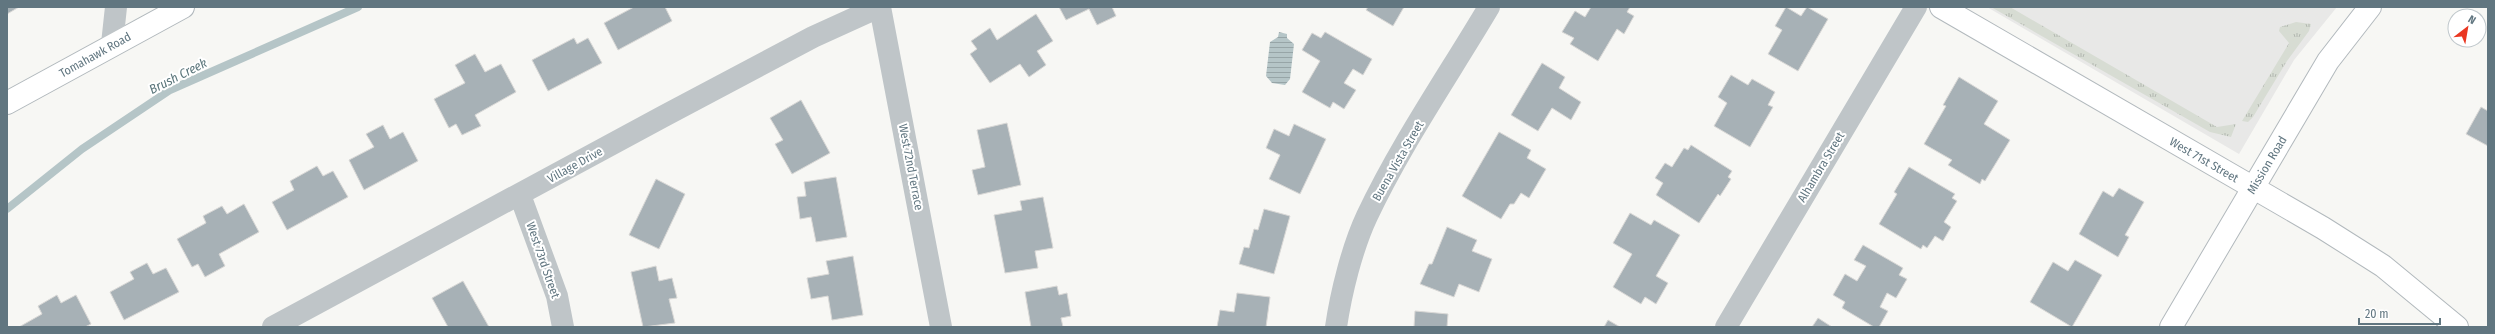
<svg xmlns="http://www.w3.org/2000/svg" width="2495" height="334" font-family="'Fira Sans Condensed',sans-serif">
  <defs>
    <pattern id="grass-tufts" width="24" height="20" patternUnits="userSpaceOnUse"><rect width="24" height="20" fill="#d7dcd3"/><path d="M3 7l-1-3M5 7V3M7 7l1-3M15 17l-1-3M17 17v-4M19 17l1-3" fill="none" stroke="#b2b7b0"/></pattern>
    <pattern id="water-rules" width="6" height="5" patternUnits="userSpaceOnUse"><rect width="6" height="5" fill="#b5c5c7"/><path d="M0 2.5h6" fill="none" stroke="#97a5a7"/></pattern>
  </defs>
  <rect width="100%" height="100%" fill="#f7f7f4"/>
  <!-- built -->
  <path fill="#e8e8e7" d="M1987 7H2337L2294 60 2239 154Z"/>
  <!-- grass -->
  <path fill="url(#grass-tufts)" d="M1991 7H2010L2217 127 2236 124 2231 137 2210 132Z
    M2296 22 2311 24 2309 31 2287 61 2253 117 2248 122 2242 121 2289 43 2279 31 2280 27Z"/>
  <!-- water -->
  <path fill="url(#water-rules)" d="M1279 32 1287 34V38L1294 44 1290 79 1285 85 1272 83 1266 76 1270 42 1278 37Z"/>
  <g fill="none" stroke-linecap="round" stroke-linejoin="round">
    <!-- stream -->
    <path stroke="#b5c5c7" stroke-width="8" d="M7 209 82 149 170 90 358 7"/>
  </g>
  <!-- building -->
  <path fill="#a7b1b6" stroke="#d9d8d6" d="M7 7H19L7 14Z
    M634 7H665L672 21 618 50 604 23Z
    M1059 7H1112L1116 16 1097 25 1089 9 1066 20Z
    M1368 7H1404L1393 26 1366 10Z
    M1591 7H1630L1627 12 1634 16 1624 34 1617 29 1598 61 1570 44 1574 38 1562 32 1575 11 1585 17Z
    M1786 7 1801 16 1807 7 1828 19 1798 71 1768 54 1782 30 1775 26Z
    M1036 14 1053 41 1037 51 1046 65 1029 77 1020 64 990 83 970 54 977 49 971 41 990 28 997 40Z
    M1325 32 1372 59 1363 75 1353 69 1344 83 1356 90 1344 109 1333 102 1330 108 1302 92 1320 61 1302 50 1312 33 1321 38Z
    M574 38 577 44 588 38 602 63 548 91 532 60Z
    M475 54 485 72 501 64 516 92 475 115 481 126 462 135 456 124 449 128 434 99 465 83 455 65Z
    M1542 63 1565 77 1559 88 1581 102 1571 120 1552 108 1538 131 1511 115Z
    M1731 75 1748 85 1752 79 1775 92 1768 105 1773 107 1750 147 1714 126 1727 103 1718 97Z
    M1959 77 1998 101 1984 124 2010 140 1985 181 1982 179 1980 184 1948 165 1952 160 1924 144 1946 106 1943 105Z
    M801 100 830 153 792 174 775 144 783 140 770 118Z
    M2481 107 2488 111V146L2466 134Z
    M1007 123 1021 185 978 195 972 170 985 167 977 130Z
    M1294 124 1326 139 1300 194 1269 179 1280 155 1266 148 1274 129 1289 136Z
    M383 125 390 139 403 132 418 161 364 190 349 160 374 147 366 134Z
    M1499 132 1531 150 1527 158 1546 169 1529 198 1521 193 1514 204H1510L1501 219 1462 196Z
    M1691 145 1732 171 1728 177 1731 179 1720 196 1718 194 1699 223 1656 195 1663 183 1655 178 1665 163 1672 167 1684 148 1688 150Z
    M317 166 323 176 333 171 348 197 287 230 272 202 294 190 290 181Z
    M1909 167 1955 194 1952 198 1957 201 1944 222 1951 227 1943 241 1935 236 1927 248 1923 245 1921 249 1879 224 1897 194 1894 192Z
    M836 177 847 237 816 242 811 217 800 219 797 197 806 196 804 182Z
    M656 179 685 194 659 249 629 235Z
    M2119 188 2144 202 2125 235 2129 237 2118 257 2079 234 2103 191 2113 197Z
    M1043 197 1053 248 1035 251 1038 268 1005 273 994 215 1022 210 1020 201Z
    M244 204 259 232 219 254 225 266 205 277 198 264 192 267 177 239 206 223 203 216 222 206 227 214Z
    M1264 209 1290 216 1274 274 1239 264 1244 247 1249 248 1254 229 1258 230Z
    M1630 213 1651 225 1654 220 1680 235 1656 276 1668 283 1656 304 1645 297 1641 304 1613 287 1632 254 1613 243Z
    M1447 227 1477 240 1472 251 1492 259 1479 292 1459 284 1454 297 1420 284 1429 264H1432Z
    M1863 245 1903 268 1899 275 1907 279 1896 298 1887 293 1880 307 1888 311 1879 327H1874L1842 308 1845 302 1833 295 1845 274 1857 281 1866 266 1854 260Z
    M853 256 863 315 832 320 828 296 811 299 807 278 829 274 826 261Z
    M2075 260 2102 275 2072 327 2030 302 2053 262 2068 271Z
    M147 263 153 274 166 268 179 292 124 320 110 292 134 279 130 272Z
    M656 266 659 281 672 278 677 298 669 299 675 323 643 327 631 272Z
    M463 281 489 327H448L432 298Z
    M1057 286 1059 295 1067 293 1071 316 1061 318 1063 327H1031L1025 292Z
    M1237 293 1270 297 1266 327H1217L1220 310 1234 312Z
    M57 295 61 303 76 295 91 324 85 327H19L42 314 38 306Z
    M1415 311 1448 314 1447 327H1414Z
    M1818 318 1832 327H1812Z
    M1608 320 1620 327H1604Z"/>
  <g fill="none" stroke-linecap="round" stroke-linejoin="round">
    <defs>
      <path id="secondary" d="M1941 7 2323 228 2383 266 2457 327
        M7 103 183 7
        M2171 327 2328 61 2370 7"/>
    </defs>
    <!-- secondary casing -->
    <use href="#secondary" stroke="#b2b9bd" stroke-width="24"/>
    <!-- street -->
    <path stroke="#bfc5c8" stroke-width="22" d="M880 7 941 327
      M112 44 116 7
      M520 195 557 296 563 327
      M273 327 664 116 813 37 879 7
      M1336 327C1341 293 1352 248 1367 216 1401 144 1448 76 1489 7
      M1726 327 1916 7"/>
    <!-- secondary -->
    <use href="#secondary" stroke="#fff" stroke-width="22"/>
  </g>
  <g text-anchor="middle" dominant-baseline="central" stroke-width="4" stroke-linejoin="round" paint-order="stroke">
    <!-- street labels -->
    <g font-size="12" fill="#617680" stroke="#fff">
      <text transform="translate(95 55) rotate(-29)">Tomahawk Road</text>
      <text transform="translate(2204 160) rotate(30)">West 71st Street</text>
      <text transform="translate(1398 161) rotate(-60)">Buena Vista Street</text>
      <text transform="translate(575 165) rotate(-29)">Village Drive</text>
      <text transform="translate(2267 165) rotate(-59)">Mission Road</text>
      <text transform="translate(911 167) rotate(79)">West 72nd Terrace</text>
      <text transform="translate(1821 167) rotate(-59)">Alhambra Street</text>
      <text transform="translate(543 260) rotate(71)">West 73rd Street</text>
    </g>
    <!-- water labels -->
    <g font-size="13" font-style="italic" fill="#5b767b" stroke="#fff">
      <text transform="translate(178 76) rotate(-27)">Brush Creek</text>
    </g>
  </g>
  <!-- border -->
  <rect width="2495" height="334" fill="none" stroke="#617680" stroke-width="16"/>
  <!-- north arrow -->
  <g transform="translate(2467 28) rotate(31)"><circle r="19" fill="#ffffff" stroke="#c0c8cc"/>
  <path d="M0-3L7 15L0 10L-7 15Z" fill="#ea3721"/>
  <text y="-6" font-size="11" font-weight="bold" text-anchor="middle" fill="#617680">N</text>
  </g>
  <!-- scale -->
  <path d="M2359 318v6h81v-6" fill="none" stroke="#617680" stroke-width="2"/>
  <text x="2365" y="318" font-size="12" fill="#617680" stroke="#ffffff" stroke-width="3" paint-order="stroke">20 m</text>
</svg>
